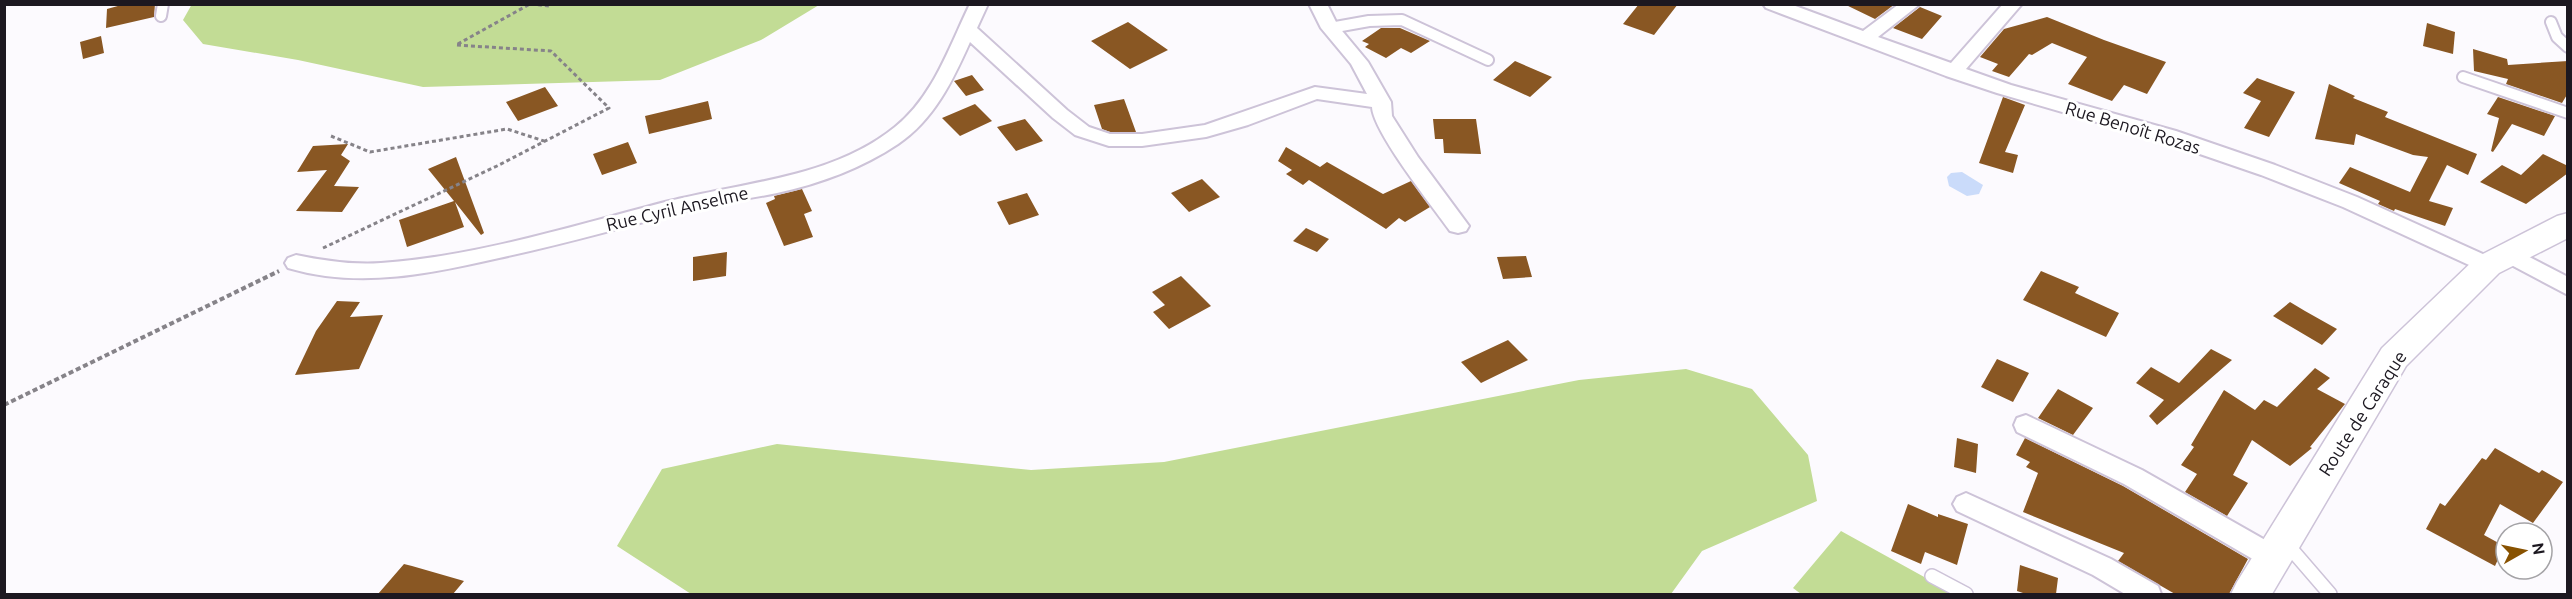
<svg xmlns="http://www.w3.org/2000/svg" width="2572" height="599" font-family="Ubuntu,sans-serif">
  <rect width="100%" height="100%" fill="#fcfafe"/>
  <!-- green -->
  <path fill="#c2dc95" d="M192 4H819V5L761 40 660 80 423 87 298 60 203 44 183 20Z
    M1686 369 1752 389 1808 455 1817 501 1702 551 1671 594H691L617 546 662 469 777 444 1031 470 1164 462 1579 380Z
    M1841 531 1955 594H1801L1793 588Z"/>
  <!-- water -->
  <path fill="#cadbfa" d="M1962 172 1983 185 1979 194 1967 196 1949 186 1947 177 1951 173Z"/>
  <!-- building -->
  <path fill="#895723" d="M125 4H155L154 17 106 28 107 9Z
    M1639 4H1678L1654 35 1623 24Z
    M1844 4H1895L1875 19Z
    M1920 7 1942 16 1922 39 1893 28Z
    M2047 17 2104 40 2166 62 2147 94 2124 85 2112 101 2068 84 2087 57 2052 43 2032 55 2029 54 2009 77 1992 71 1998 64 1980 57 2004 29Z
    M1128 22 1168 50 1130 69 1091 41Z
    M2427 23 2455 32 2453 54 2423 46Z
    M1381 28H1400L1430 41 1411 53 1401 48 1386 58 1365 47 1369 44 1362 41Z
    M101 36 104 53 83 59 80 42Z
    M2473 49 2507 59 2508 65 2568 61V93L2562 103 2506 84 2508 79 2474 71Z
    M1515 61 1552 77 1530 97 1493 80Z
    M972 75 984 90 966 96 954 81Z
    M2257 78 2295 92 2269 137 2244 128 2261 101 2243 93Z
    M2329 84 2355 96 2353 98 2388 112 2385 117 2477 154 2468 175 2447 165 2429 201 2453 208 2445 226 2395 209 2394 211 2378 204 2380 201 2339 183 2350 167 2410 192 2428 157 2413 155 2356 134 2354 145 2315 139Z
    M545 87 558 106 518 121 506 102Z
    M2003 97 2025 105 2005 152 2018 155 2013 173 1979 163Z
    M2498 97 2555 116 2544 136 2512 124 2493 152 2491 151 2499 118 2487 114Z
    M1124 99 1136 132H1110L1102 129 1094 105Z
    M708 101 712 119 649 134 645 116Z
    M975 104 992 121 960 136 942 118Z
    M1025 119 1043 141 1016 151 997 127Z
    M1433 119H1476L1481 154 1444 153 1443 139H1435Z
    M628 142 637 163 602 175 593 154Z
    M348 144 341 155 350 161 334 186 359 187 342 212 296 211 327 170 297 172 313 146Z
    M1286 147 1320 167 1327 162 1383 194 1411 181 1430 207 1405 222 1399 218 1386 229 1309 180 1303 185 1286 174 1292 170 1278 161Z
    M2543 154 2568 166V173L2526 204 2480 182 2502 165 2521 175Z
    M456 157 484 233 481 235 455 202 464 227 407 247 399 220 454 201 428 169Z
    M1202 179 1220 197 1189 212 1171 193Z
    M802 189 812 211 804 214 813 237 784 246 766 203 775 199 774 196Z
    M1027 193 1039 215 1009 225 997 202Z
    M1306 228 1329 239 1317 252 1293 241Z
    M727 252 726 276 693 281V257Z
    M1526 256 1532 277 1503 279 1497 257Z
    M2041 271 2079 287 2075 293 2119 313 2106 337 2023 300Z
    M1181 276 1211 306 1169 329 1153 312 1165 305 1152 292Z
    M337 301 360 302 350 317 383 315 359 369 295 375 316 331Z
    M2290 302 2305 311 2337 329 2322 345 2273 316Z
    M1508 340 1528 360 1481 383 1461 362Z
    M2211 349 2232 360 2157 425 2149 416 2164 400 2136 383 2151 367 2179 383Z
    M1997 359 2029 373 2013 402 1981 387Z
    M2315 368 2330 378 2317 389 2345 404 2310 447 2312 448 2290 466 2252 440 2233 475 2248 483 2227 516 2185 492 2197 474 2181 465 2194 447 2191 445 2224 390 2255 410 2264 400 2277 407Z
    M2058 389 2093 408 2073 435 2038 418Z
    M1957 438 1978 444 1976 473 1954 467Z
    M2025 438 2123 486 2248 559 2229 594H2175L2118 561 2124 553 2023 512 2038 473 2026 467 2030 462 2016 455Z
    M2495 448 2539 473 2542 470 2563 482 2533 523 2500 504 2484 535 2504 546 2495 566 2426 529 2440 503 2445 506 2482 458 2486 460Z
    M1908 504 1938 517V514L1968 524 1957 565 1925 552 1921 564 1891 551Z
    M404 564 412 566 464 581 453 594H378Z
    M2020 565 2058 578 2056 594H2026L2017 591Z"/>
  <g fill="none" stroke-linecap="round" stroke-linejoin="round">
    <defs>
      <path id="lane-far1" d="M161 16 163 4
        M2551 22 2557 37 2568 47
        M1330 28 1369 21 1402 20 1488 60
        M2463 77 2568 113"/>
      <path id="lane" d="M2286 543 2330 594
        M1932 576 1966 594"/>
      <path id="street" d="M970 4H988L977 28 1067 110 1089 127 1110 134H1142L1205 125 1315 87 1367 94 1351 64 1321 28 1309 4H1327L1338 26 1368 62 1391 102 1392 116 1418 157 1469 226 1466 231 1458 233 1450 231C1433 207 1373 132 1372 107L1317 99 1248 125 1206 137 1142 146H1109L1075 135 1053 118 970 42C953 80 934 120 898 144 862 168 819 184 777 193 748 199 720 202 692 209 628 226 564 244 499 258 429 274 359 289 288 268L285 263 288 258 296 255C325 261 352 265 381 263 479 256 575 225 669 201 745 182 832 178 895 127 933 97 949 47 970 4Z
        M1763 4H1790L1863 31 1899 4H1920L1878 37 1951 63 2003 4H2022L1966 69 2011 85 2176 131 2275 165 2357 197 2496 260 2499 265 2496 270 2488 273 2480 270 2343 207 2261 175 2162 141 1997 93 1946 76 1766 8Z
        M2508 246 2568 277V295L2500 259 2497 254 2500 249Z
        M2026 415 2142 470 2281 549 2285 557 2281 565 2272 568 2263 565 2124 484 2017 432 2014 425 2017 418Z
        M1966 493 2111 559 2158 586 2161 594H2125L2093 575 1957 511 1953 504 1957 497Z"/>
      <path id="secondary" d="M2568 213V238L2499 273 2406 366 2272 594H2231L2237 582 2382 348 2477 257 2557 216Z"/>
    </defs>
    <!-- lane-far1 casing -->
    <use href="#lane-far1" stroke="#cdc3d8" stroke-width="14"/>
    <!-- lane casing -->
    <use href="#lane" stroke="#cdc3d8" stroke-width="16"/>
    <!-- street casing -->
    <use href="#street" stroke="#cdc3d8" stroke-width="4"/>
    <!-- secondary casing -->
    <use href="#secondary" stroke="#cdc3d8" stroke-width="3"/>
    <!-- path-far1 -->
    <path stroke="#868389" stroke-width="3" stroke-dasharray="4 3" stroke-linecap="butt" d="M531 4 549 6
      M331 136 370 152 507 129 544 141
      M323 248 497 166 609 108 551 51 456 45 530 4"/>
    <!-- path -->
    <path stroke="#868389" stroke-width="4" stroke-dasharray="5 3" stroke-linecap="butt" d="M4 405 279 271"/>
    <!-- lane-far1 -->
    <use href="#lane-far1" stroke="#fff" stroke-width="10"/>
    <!-- lane -->
    <use href="#lane" stroke="#fff" stroke-width="13"/>
    <!-- street -->
    <use href="#street" fill="#fff" fill-rule="evenodd"/>
    <!-- secondary -->
    <use href="#secondary" fill="#fff" fill-rule="evenodd"/>
  </g>
  <g text-anchor="middle" dominant-baseline="central" stroke-width="6" stroke-linejoin="round" paint-order="stroke">
    <!-- street labels -->
    <g font-size="18" fill="#1c1820" stroke="#fff">
      <text transform="translate(2133 127) rotate(17)">Rue Benoît Rozas</text>
      <text transform="translate(677 208) rotate(-13)">Rue Cyril Anselme</text>
      <text transform="translate(2362 413) rotate(-57)">Route de Caraque</text>
    </g>
  </g>
  <!-- border -->
  <rect width="2572" height="599" fill="none" stroke="#1c1820" stroke-width="12"/>
  <!-- north arrow -->
  <g transform="translate(2524 551) rotate(81)"><circle r="28" fill="#ffffff" stroke="#a4a3a6" stroke-width="1.5"/>
  <path d="M0-4.5L10 22L0 15L-10 22Z" fill="#885200"/>
  <text y="-9" font-size="16" font-weight="bold" text-anchor="middle" fill="#1c1820">N</text>
  </g>
</svg>
